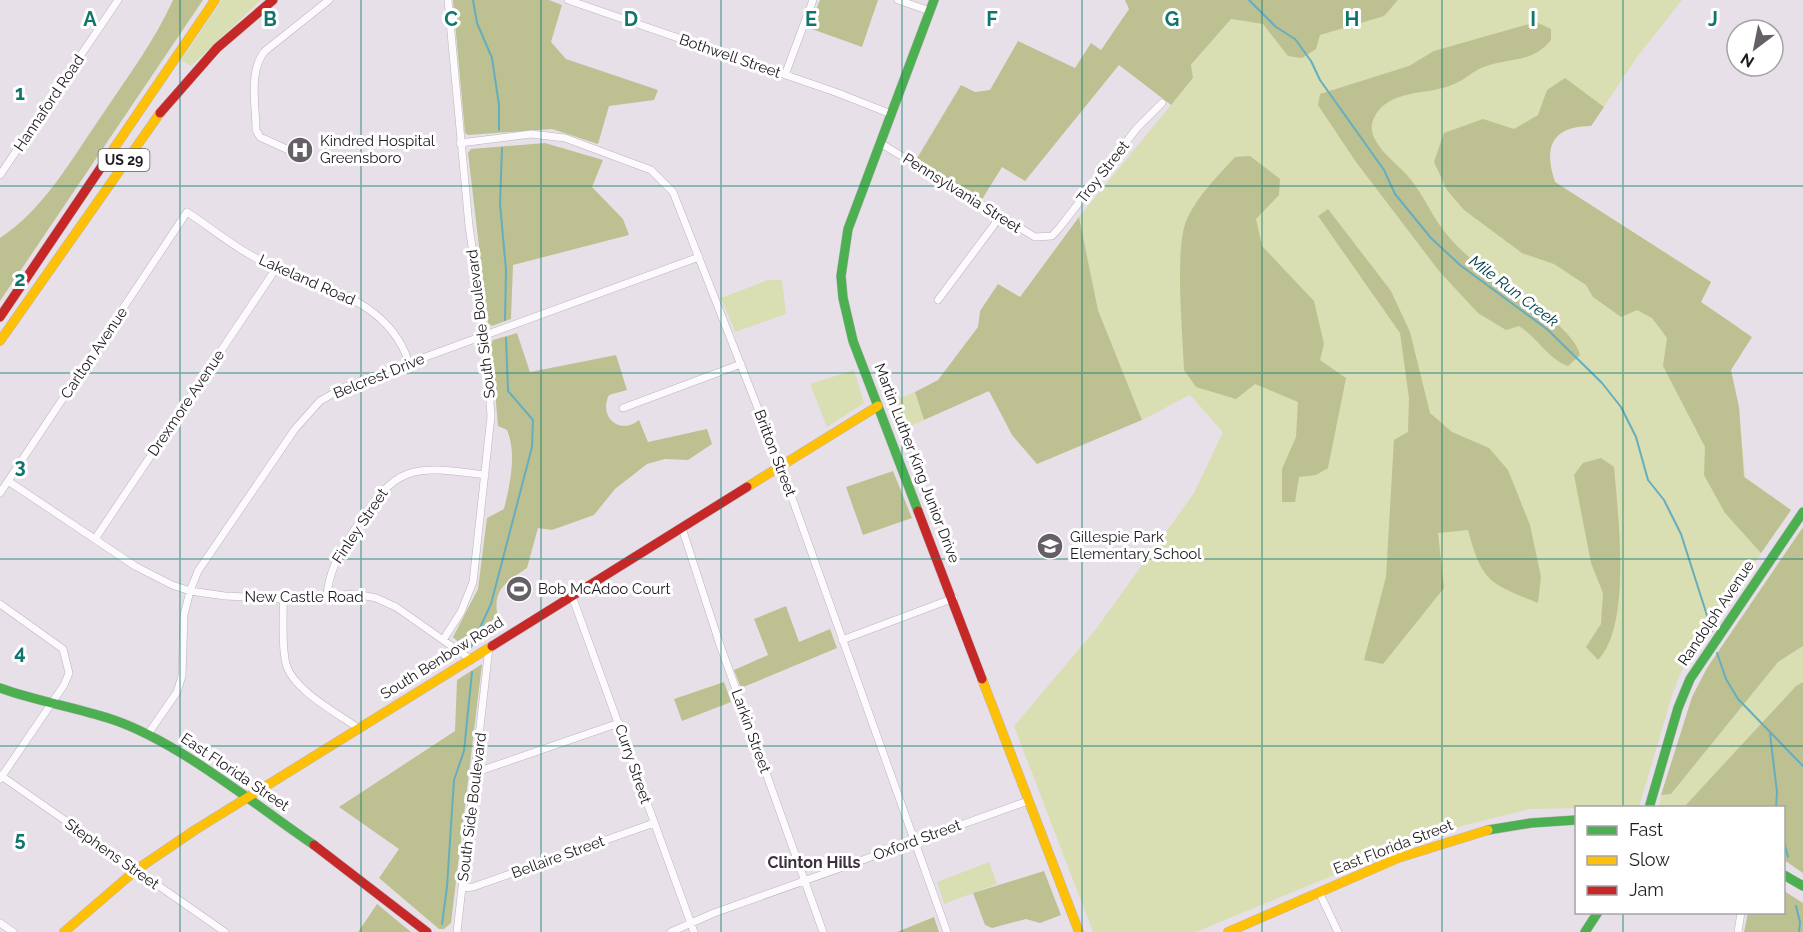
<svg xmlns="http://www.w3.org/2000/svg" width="1803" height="932" font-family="Raleway,sans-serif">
  <rect width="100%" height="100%" fill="#e8e0e9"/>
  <!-- green -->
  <path fill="#d9deb3" d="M222 0H261L191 66 181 60Z
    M1336 0H1682L1637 57 1591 126C1552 126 1543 147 1555 182L1711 282 1701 302 1738 327 1703 381 1739 407 1745 477 1791 510 1685 663 1673 692 1639 807 1530 809 1438 832 1196 932H1093L1014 726 1096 629 1194 493 1223 432 1190 395 1142 420 1098 310 1079 217 1193 78 1191 66 1231 19 1263 24Z
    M768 280H782L786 314 735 332 721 298Z
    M854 370 864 403 827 427 810 384Z
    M915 392 924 420 899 431 888 403Z
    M1803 646V682L1796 686 1684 807H1659L1661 795 1671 794 1778 662Z
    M989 862 997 884 944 904 937 882Z"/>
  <!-- forest -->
  <path fill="#bdc191" d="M173 0H203L0 301V238C44 209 71 160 100 118 126 79 154 42 173 0Z
    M453 0H549L562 5 551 42 566 59 658 90 654 100 609 106 598 144 552 129 468 135 465 133Z
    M820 0H878L862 47 809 28Z
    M1125 0H1398L1384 16 1320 35 1316 49 1302 58 1288 56 1263 24 1231 19 1191 65 1193 78 1171 105 1119 65 1025 181 1002 167 981 201 916 160 961 85 975 92 990 90 1018 41 1075 68 1091 43 1101 50 1129 9Z
    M1536 22 1551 29V40C1532 64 1508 57 1481 68 1472 72 1464 80 1454 84 1428 96 1388 88 1374 118 1363 139 1394 161 1406 174 1420 189 1429 210 1441 227 1450 240 1464 253 1476 263 1500 285 1574 325 1580 355L1568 366C1548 359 1537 337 1519 326L1506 330 1478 313 1439 271 1356 162 1318 105 1320 94 1409 66 1434 51Z
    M1565 78 1604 107 1591 126C1552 126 1543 147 1555 182L1711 282 1701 302 1752 337 1731 370 1739 407 1744 477 1791 510 1761 553 1725 513 1704 475 1705 447 1663 366 1667 338 1652 318 1637 310 1621 317 1593 297 1586 285 1554 264 1522 253 1464 210 1447 190 1434 162 1444 133 1483 119 1514 129 1538 115 1547 90Z
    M545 143 603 160 592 187 623 219 629 235 513 265 511 319 492 326 488 323 468 153 471 149Z
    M1250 156 1280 179 1279 195 1256 219 1262 246 1314 301 1324 344 1320 360 1346 378 1328 468 1316 475 1299 477 1295 502H1282V469L1296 437 1298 402 1255 384 1236 399 1196 387 1184 370C1183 336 1174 246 1187 219 1198 195 1217 177 1235 157Z
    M1328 209 1391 291 1410 332 1430 413 1452 432 1489 448 1508 470 1530 525 1541 577 1538 603C1489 583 1482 582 1468 530L1438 533 1444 588 1383 664 1364 660 1386 577 1394 440 1408 432 1409 398 1400 333 1318 216Z
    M1079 217 1098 310 1142 420 1037 464 1012 435 989 391 924 420 915 392 938 380 978 327 980 311 998 284 1020 297Z
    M517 333 530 372 616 355 627 390 609 395C598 417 620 436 639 420L648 442 707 429 712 444 688 460 665 459 647 464 615 489 594 515 552 530 538 528 527 568C499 587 491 592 500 628L467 650 453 637 478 589 487 518 504 509C510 484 517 454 507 430L498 426 491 344 493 340Z
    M1601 458 1614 467C1618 515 1632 625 1598 660L1586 647 1601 624 1603 593 1591 563 1574 475 1583 463Z
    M893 471 912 518 863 535 846 487Z
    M1803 527V646L1778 662 1671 794 1661 795 1692 697 1707 668Z
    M786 606 799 642 830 629 837 648 741 688 734 670 768 655 754 619Z
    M482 664 451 923 444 929H439L379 878 399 849 339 807 455 731 457 680Z
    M724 682 731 702 682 721 674 699Z
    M1803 682V873L1784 860V808L1684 807 1796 686Z
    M1044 871 1061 915 1040 923 1026 919 992 928 985 925 973 893Z
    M1784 891 1803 903V932H1744L1748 913 1784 912Z
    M377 904 411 932H358Z
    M934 917 939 932H897Z"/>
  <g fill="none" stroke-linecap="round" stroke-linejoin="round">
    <!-- stream -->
    <path stroke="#66adbe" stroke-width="2" d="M473 0 477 23 492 58 499 105V130
      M1249 0 1276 27 1295 39 1311 61 1320 80 1384 170 1395 194 1431 238 1460 265 1548 330 1602 383 1621 407 1636 437 1648 480 1664 500 1681 534 1712 631
      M502 148 500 204 506 270 505 320
      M471 647 491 604 532 447 533 420 508 391 506 338
      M1717 653 1726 679 1738 699 1803 766
      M1770 734 1777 792 1776 808
      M1784 841 1788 857
      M1796 906 1800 922 1799 932
      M442 924 447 887 454 780 464 751 472 672"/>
    <defs>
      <path id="street" d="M568 0 838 93 891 114
        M898 0 930 11
        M785 75 813 0
        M460 143 531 134 565 138 651 170 673 192 781 467 947 932
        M880 143 1035 237 1052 236 1060 227 1137 128 1162 103
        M304 157 260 137 256 130C256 105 248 71 265 51L329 0
        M0 175 118 0
        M938 300 1000 217
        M623 408 741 364
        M8 481 135 566 172 585 190 591 225 596 283 599 356 594 376 598 396 607 470 659
        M0 493 187 212C210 227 232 246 256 258 313 288 387 294 409 363
        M682 528 719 642 823 932
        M95 539 277 267
        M327 596C329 569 341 551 355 529 397 464 411 465 485 475
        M572 596 694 932
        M283 599C284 619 281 644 286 664 293 690 337 713 358 728
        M0 604 63 649 69 673 64 685 0 779
        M443 640 461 612 473 582 491 416 485 336 469 226 448 0
        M842 640 954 598
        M148 734 177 692 182 676 184 615 190 591 198 571 295 429 320 401 343 388 409 363 699 257
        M477 772 619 723
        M0 775 225 932
        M462 888 473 887 654 823
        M1319 892 1338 932
        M0 923 13 932
        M457 932 489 647
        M671 932 714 913 1028 801
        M1738 932 1741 912"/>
      <path id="fast" d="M918 511 853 341 843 298 841 276 848 229 934 0
        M0 688C36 701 74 707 111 719 178 741 255 805 314 845
        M1649 808 1678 708 1690 679 1803 512
        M1488 830 1531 823 1576 820
        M1784 875 1803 886
        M1585 932 1598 912"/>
      <path id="slow" d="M104 163 215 0
        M0 341 160 113
        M747 487 878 406
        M982 679 1079 932
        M64 932 136 870 195 830 492 646
        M1228 932 1398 858 1488 830"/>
      <path id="jam" d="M160 113 217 48 273 0
        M0 317 104 163
        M918 511 982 679
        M492 646 747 487
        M314 845 427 932"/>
    </defs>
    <!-- street casing -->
    <use href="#street" stroke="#bab4bb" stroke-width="8"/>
    <!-- fast casing -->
    <use href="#fast" stroke="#bab4bb" stroke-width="10"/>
    <!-- slow casing -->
    <use href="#slow" stroke="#bab4bb" stroke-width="10"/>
    <!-- jam casing -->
    <use href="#jam" stroke="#bab4bb" stroke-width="10"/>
    <!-- street -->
    <use href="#street" stroke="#fcfafc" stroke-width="7"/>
    <!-- fast -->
    <use href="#fast" stroke="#4caf50" stroke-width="9"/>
    <!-- slow -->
    <use href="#slow" stroke="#ffc107" stroke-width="9"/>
    <!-- jam -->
    <use href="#jam" stroke="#c62828" stroke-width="9"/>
  </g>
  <!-- grid -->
  <path fill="none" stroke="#0f766e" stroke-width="1.5" stroke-opacity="0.55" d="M180 0V932M361 0V932M541 0V932M721 0V932M902 0V932M1082 0V932M1262 0V932M1442 0V932M1623 0V808M0 186H1803M0 373H1803M0 559H1803M0 746H1803M1623 912V932"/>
  <!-- icons -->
  <defs>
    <symbol id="hospital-disc" viewBox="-11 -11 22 22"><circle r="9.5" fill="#655f66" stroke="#fff"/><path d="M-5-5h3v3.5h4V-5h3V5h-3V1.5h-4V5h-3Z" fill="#fff"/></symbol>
    <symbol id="school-disc" viewBox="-11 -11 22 22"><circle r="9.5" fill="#655f66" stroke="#fff"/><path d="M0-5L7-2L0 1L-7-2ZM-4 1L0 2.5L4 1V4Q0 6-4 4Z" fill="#fff"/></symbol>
    <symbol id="stadium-disc" viewBox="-11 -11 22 22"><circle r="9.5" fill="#655f66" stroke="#fff"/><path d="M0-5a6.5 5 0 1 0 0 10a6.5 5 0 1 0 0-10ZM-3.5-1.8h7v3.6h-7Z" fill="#fff"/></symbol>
  </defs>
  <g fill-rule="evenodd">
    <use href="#hospital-disc" x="285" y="135" width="30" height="30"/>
    <use href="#school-disc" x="1035" y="531" width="30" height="30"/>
    <use href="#stadium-disc" x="504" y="574" width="30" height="30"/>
  </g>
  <g text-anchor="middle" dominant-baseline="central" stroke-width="6" stroke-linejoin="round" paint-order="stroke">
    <!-- shield labels -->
    <rect fill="#fff" stroke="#625f63" stroke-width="1.5" x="98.5" y="149" width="51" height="22" rx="4.5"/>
    <g font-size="14" font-weight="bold" fill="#1f1a20">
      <text x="124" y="160">US 29</text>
    </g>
    <!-- street labels -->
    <g font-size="15" fill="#1f1a20" stroke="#fff">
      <text transform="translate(730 56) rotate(19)">Bothwell Street</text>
      <text transform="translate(49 103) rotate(-56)">Hannaford Road</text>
      <text transform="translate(1103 172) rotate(-52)">Troy Street</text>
      <text transform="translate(962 193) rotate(32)">Pennsylvania Street</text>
      <text transform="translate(307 280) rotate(24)">Lakeland Road</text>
      <text transform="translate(481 324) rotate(-97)">South Side Boulevard</text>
      <text transform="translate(94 353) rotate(-56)">Carlton Avenue</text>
      <text transform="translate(379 376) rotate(-22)">Belcrest Drive</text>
      <text transform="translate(186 403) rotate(-56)">Drexmore Avenue</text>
      <text transform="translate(775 453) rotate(69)">Britton Street</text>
      <text transform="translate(917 463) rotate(69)">Martin Luther King Junior Drive</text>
      <text transform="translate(360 526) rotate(-56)">Finley Street</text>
      <text x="304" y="597">New Castle Road</text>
      <text transform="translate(1716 613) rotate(-56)">Randolph Avenue</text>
      <text transform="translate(442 658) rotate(-32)">South Benbow Road</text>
      <text transform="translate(751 731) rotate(70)">Larkin Street</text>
      <text transform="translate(633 764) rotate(71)">Curry Street</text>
      <text transform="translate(235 772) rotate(34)">East Florida Street</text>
      <text transform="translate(472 807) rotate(-83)">South Side Boulevard</text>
      <text transform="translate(917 840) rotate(-20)">Oxford Street</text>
      <text transform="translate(1393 847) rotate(-21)">East Florida Street</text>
      <text transform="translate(112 854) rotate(35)">Stephens Street</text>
      <text transform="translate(558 857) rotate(-20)">Bellaire Street</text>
    </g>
    <!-- poi labels -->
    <g font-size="15" fill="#1f1a20" stroke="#fff" text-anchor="start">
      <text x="320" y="141">Kindred Hospital<tspan x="320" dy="17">Greensboro</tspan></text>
      <text x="1070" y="537">Gillespie Park<tspan x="1070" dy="17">Elementary School</tspan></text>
      <text x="538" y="589">Bob McAdoo Court</text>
    </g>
    <!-- water labels -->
    <g font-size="16" font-style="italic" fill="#00404c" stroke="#fff">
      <text transform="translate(1514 291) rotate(37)">Mile Run Creek</text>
    </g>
    <!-- neighbourhood labels -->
    <g font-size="16" font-weight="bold" fill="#3d313f" stroke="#fff">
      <text x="814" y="862">Clinton Hills</text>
    </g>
  </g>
  <g font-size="20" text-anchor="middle" font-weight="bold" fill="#0f766e" stroke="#fff" stroke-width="6" stroke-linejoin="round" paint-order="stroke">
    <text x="90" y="26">A</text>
    <text x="270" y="26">B</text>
    <text x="451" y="26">C</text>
    <text x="631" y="26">D</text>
    <text x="811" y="26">E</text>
    <text x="992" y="26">F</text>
    <text x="1172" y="26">G</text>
    <text x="1352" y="26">H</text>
    <text x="1533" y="26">I</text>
    <text x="1713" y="26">J</text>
    <text x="20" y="100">1</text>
    <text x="20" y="286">2</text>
    <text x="20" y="473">3</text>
    <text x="20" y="659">4</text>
    <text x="20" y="846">5</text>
  </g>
  <!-- legend -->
  <rect x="1575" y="806" width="210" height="108" fill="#ffffff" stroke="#a5a3a6" stroke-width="1.5"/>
  <rect x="1587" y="826" width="30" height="9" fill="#4caf50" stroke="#a5a3a6" stroke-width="1.5"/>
  <text x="1629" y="836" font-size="18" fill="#1f1a20">Fast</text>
  <rect x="1587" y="856" width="30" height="9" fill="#ffc107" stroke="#a5a3a6" stroke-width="1.5"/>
  <text x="1629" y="866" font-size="18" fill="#1f1a20">Slow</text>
  <rect x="1587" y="886" width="30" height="9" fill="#c62828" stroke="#a5a3a6" stroke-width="1.5"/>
  <text x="1629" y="896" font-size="18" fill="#1f1a20">Jam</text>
  <!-- north arrow -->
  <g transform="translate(1755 48) rotate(212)"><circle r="28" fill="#ffffff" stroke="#a5a3a6" stroke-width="1.5"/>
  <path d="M0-4.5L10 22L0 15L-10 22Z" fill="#655f66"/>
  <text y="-9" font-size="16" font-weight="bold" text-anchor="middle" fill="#1f1a20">N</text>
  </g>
</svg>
